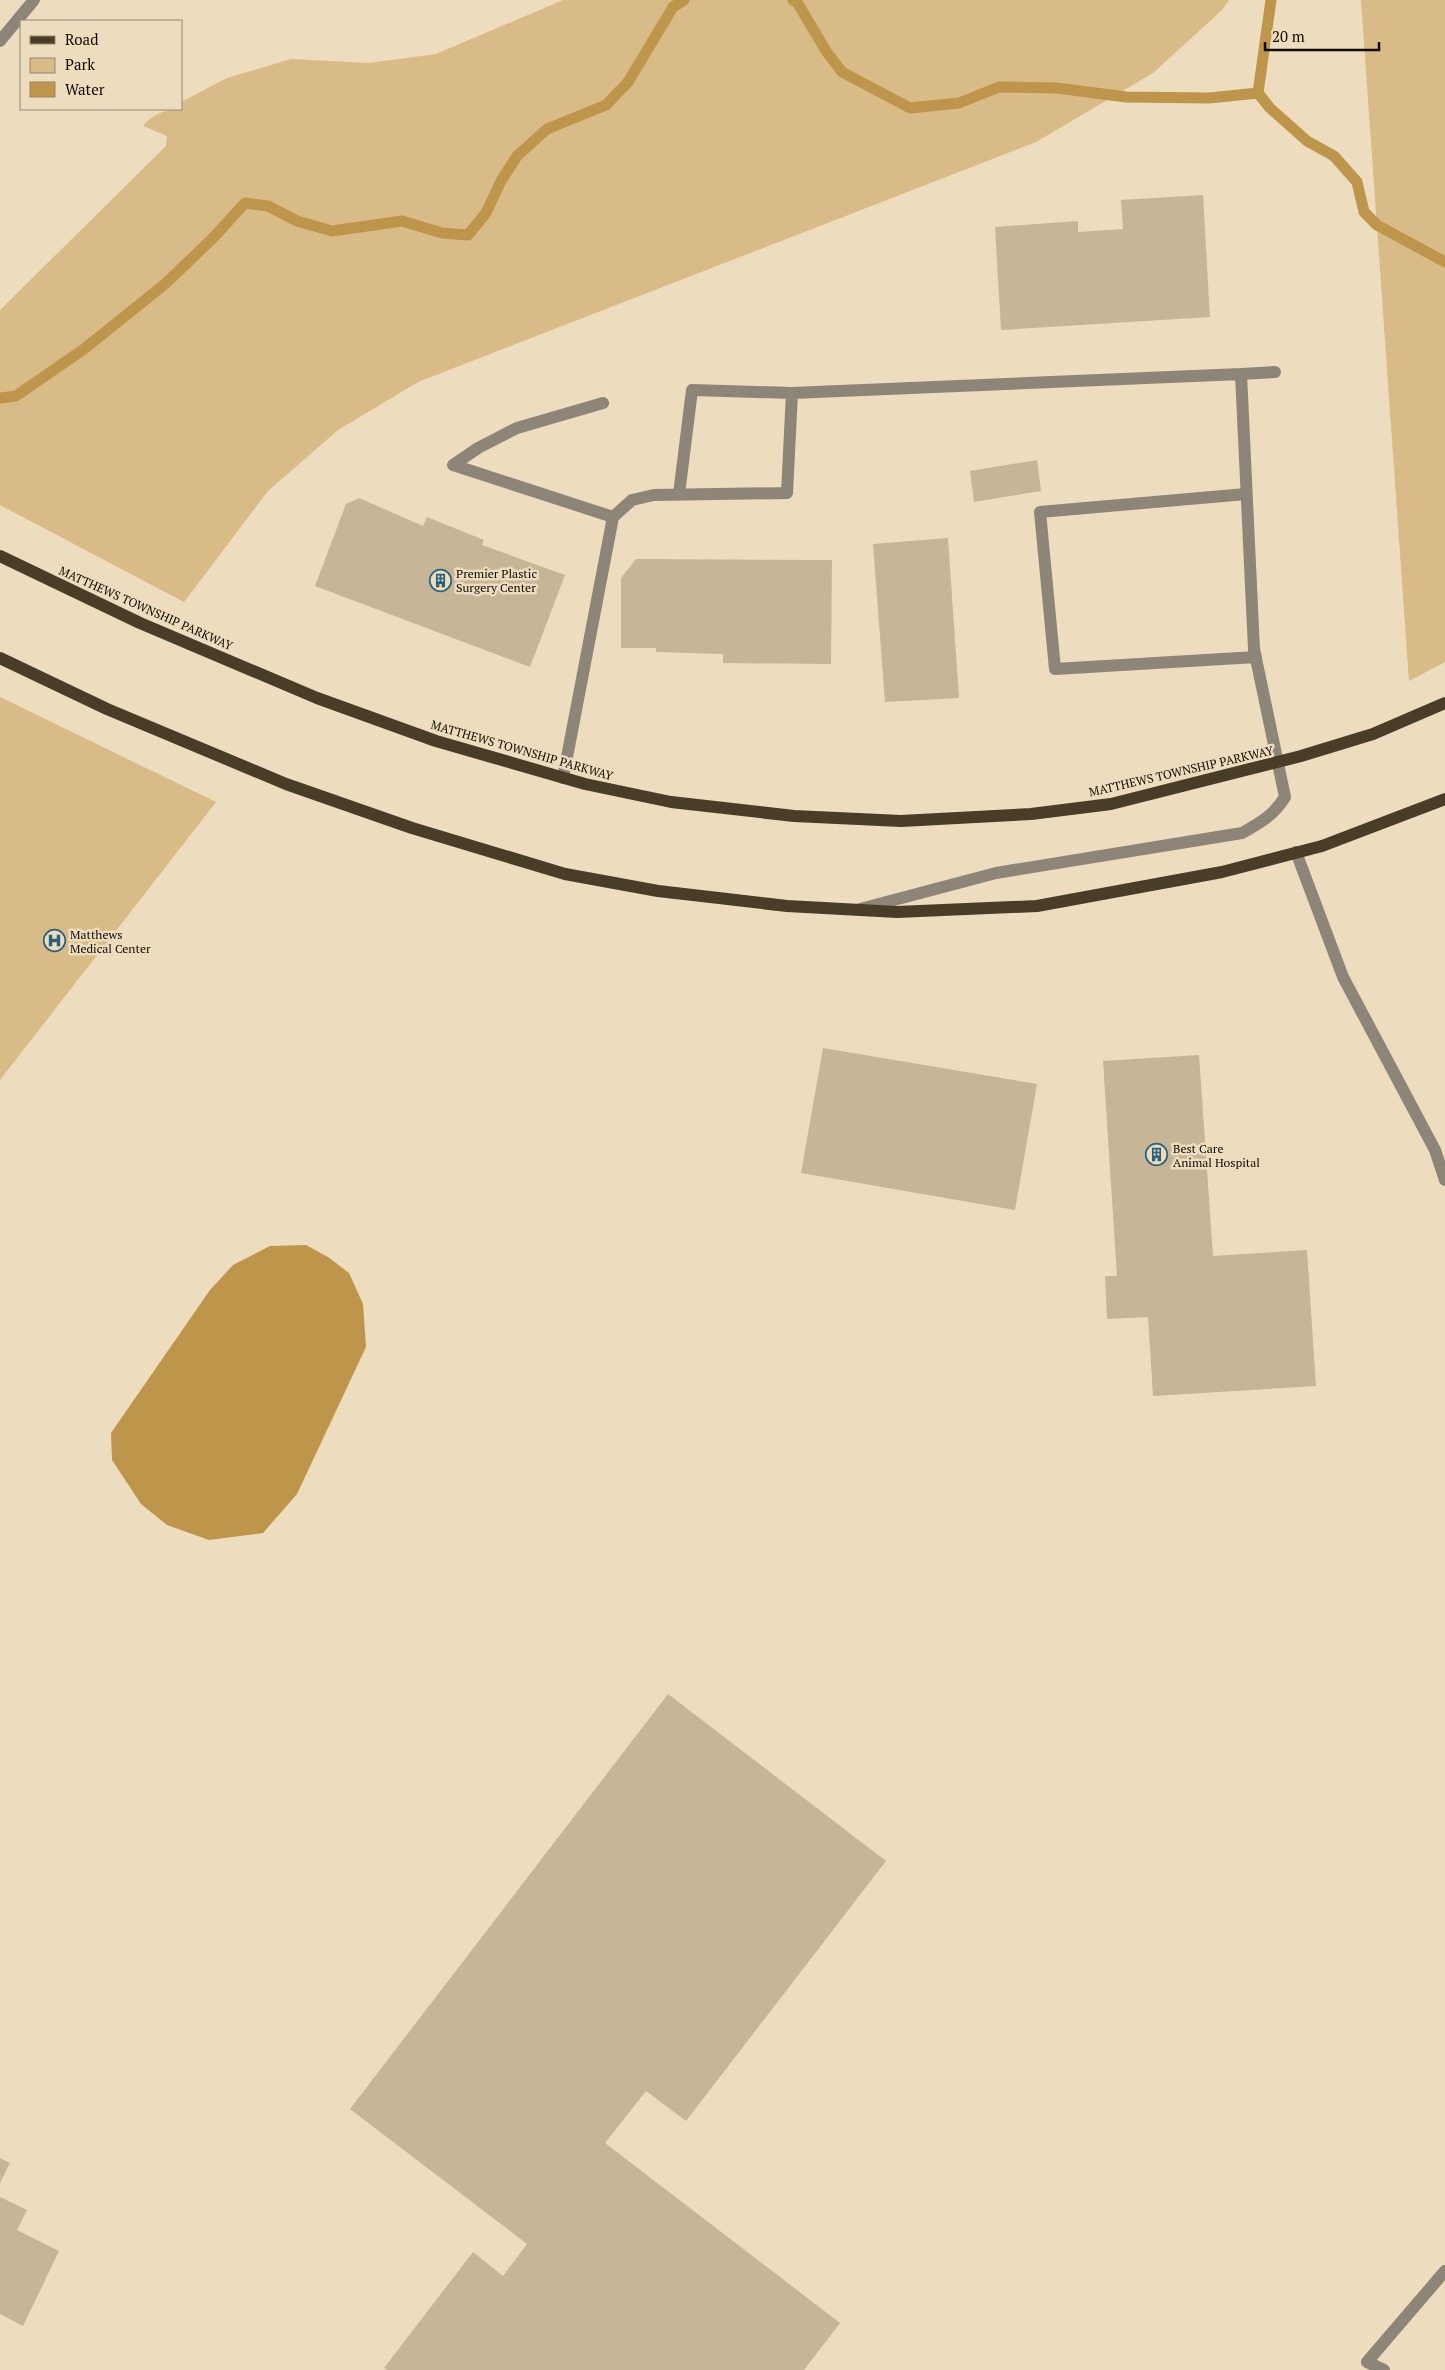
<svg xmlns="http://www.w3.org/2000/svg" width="1445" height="2370" font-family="'PT Serif',serif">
  <rect width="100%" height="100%" fill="#eddcbd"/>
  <!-- green -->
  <path fill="#d8bb86" d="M563 0H1229L1221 11 1153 73 1036 142 418 382 338 430 268 491 184 602 0 505V310L166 146 167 136 143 126C153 114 166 109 181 109V102L227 78 291 59 369 63 436 54Z
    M1361 0H1445V662L1409 681Z
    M0 697 216 802 0 1080Z"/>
  <!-- water -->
  <path fill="#bd964c" d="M306 1245 328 1257 349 1273 363 1304 366 1347 297 1494 263 1533 209 1540 167 1525 141 1504 112 1460 111 1433 210 1290 233 1265 270 1246Z"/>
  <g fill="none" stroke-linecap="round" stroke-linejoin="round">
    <!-- stream -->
    <path stroke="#bd964c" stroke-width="11" d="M793 0 797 2 826 51 842 72 910 108 959 103 999 87 1057 88 1126 97 1209 98 1258 93
      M1271 0 1258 93 1270 108 1307 141 1334 156 1357 182 1364 212 1377 225 1445 262
      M0 398 16 396 84 349 165 284 213 238 245 203 268 206 297 221 332 231 402 221 442 233 468 235 486 213 501 181 517 156 547 129 606 105 628 82 673 7 684 0"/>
  </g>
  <!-- building -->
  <path fill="#c6b597" d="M1203 195 1210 317 1001 330 995 227 1078 221V232L1123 229 1121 200Z
    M1037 460 1041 491 974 502 970 471Z
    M359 498 423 526 427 517 484 540 482 545 565 575 530 667 315 586 346 504Z
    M948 538 959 698 885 702 873 544Z
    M636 559 832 560 831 664 723 663V654L656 652V648H621V578Z
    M823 1048 1037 1084 1015 1210 801 1173Z
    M1199 1055 1213 1256 1307 1250 1316 1386 1153 1396 1148 1317 1107 1319 1105 1276H1117L1103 1061Z
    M668 1694 886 1861 686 2121 646 2091 605 2143 840 2323 804 2370H387L384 2368 473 2252 503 2276 527 2244 350 2109Z
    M0 2158 10 2163 0 2183Z
    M0 2197 27 2210 17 2230 59 2251 23 2326 0 2314Z"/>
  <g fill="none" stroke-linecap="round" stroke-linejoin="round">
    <!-- lane -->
    <path stroke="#8c8578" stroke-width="12" d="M1241 374 1275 372
      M603 403 517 428 478 448 453 465 613 517
      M679 494 692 390 792 393
      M1246 494 1040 512 1055 669 1256 657
      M563 778 613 517 632 500 654 495 787 493 792 393 1241 374 1254 649 1285 797C1274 815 1260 823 1242 833L996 873 860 909
      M1296 852 1343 977 1435 1150 1445 1180
      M1384 2370 1367 2362 1445 2271"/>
    <!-- street -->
    <path stroke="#8c8578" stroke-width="12" d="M0 41 34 0"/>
    <!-- primary -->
    <path stroke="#493d27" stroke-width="12" d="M0 556 140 623 317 698 436 741 585 784 671 802 794 816 901 821 1031 814 1111 804 1301 756 1373 734 1445 703
      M0 658 107 709 286 784 412 828 565 874 658 891 787 906 897 912 1037 906 1222 872 1322 846 1445 799"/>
  </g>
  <!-- icons -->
  <defs>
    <symbol id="building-ring" viewBox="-11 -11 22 22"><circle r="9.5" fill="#eddcbd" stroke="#2a627c" stroke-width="1.5"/><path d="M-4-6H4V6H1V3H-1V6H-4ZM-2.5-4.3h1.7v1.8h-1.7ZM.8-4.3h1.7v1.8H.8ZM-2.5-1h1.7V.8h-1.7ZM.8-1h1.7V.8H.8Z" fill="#2a627c"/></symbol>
    <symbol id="hospital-ring" viewBox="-11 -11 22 22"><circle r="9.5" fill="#eddcbd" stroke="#2a627c" stroke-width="1.5"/><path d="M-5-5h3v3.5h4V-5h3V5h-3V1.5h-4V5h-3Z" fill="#2a627c"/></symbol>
  </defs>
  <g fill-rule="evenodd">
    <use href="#building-ring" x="428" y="568" width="25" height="25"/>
    <use href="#hospital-ring" x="42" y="928" width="25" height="25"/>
    <use href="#building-ring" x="1144" y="1142" width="25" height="25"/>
  </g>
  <g text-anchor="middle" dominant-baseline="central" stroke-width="5" stroke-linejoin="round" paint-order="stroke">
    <!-- poi labels -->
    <g font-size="12" fill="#100a02" stroke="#eddcbd" text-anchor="start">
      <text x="456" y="573">Premier Plastic<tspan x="456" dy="14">Surgery Center</tspan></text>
      <text x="70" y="934">Matthews<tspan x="70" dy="14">Medical Center</tspan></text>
      <text x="1173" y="1148">Best Care<tspan x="1173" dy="14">Animal Hospital</tspan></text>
    </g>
    <!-- street labels -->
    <g font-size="12" fill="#100a02" stroke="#eddcbd">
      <text transform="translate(146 608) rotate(24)">MATTHEWS TOWNSHIP PARKWAY</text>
      <text transform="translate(522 750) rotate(16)">MATTHEWS TOWNSHIP PARKWAY</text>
      <text transform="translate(1181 771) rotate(-13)">MATTHEWS TOWNSHIP PARKWAY</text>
    </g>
  </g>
  <!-- legend -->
  <rect x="20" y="20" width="162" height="90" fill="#eddcbd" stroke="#958872"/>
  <rect x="30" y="36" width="25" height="8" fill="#493d27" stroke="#958872"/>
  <text x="65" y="45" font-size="15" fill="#100a02">Road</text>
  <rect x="30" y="58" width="25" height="15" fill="#d8bb86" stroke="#958872"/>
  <text x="65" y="70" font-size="15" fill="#100a02">Park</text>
  <rect x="30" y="82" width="25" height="15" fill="#bd964c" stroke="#958872"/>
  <text x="65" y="95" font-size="15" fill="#100a02">Water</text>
  <!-- scale -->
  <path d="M1265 42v8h114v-8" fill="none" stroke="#100a02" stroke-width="2.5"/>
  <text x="1272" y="42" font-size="15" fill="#100a02" stroke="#eddcbd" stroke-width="4" paint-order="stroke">20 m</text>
</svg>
